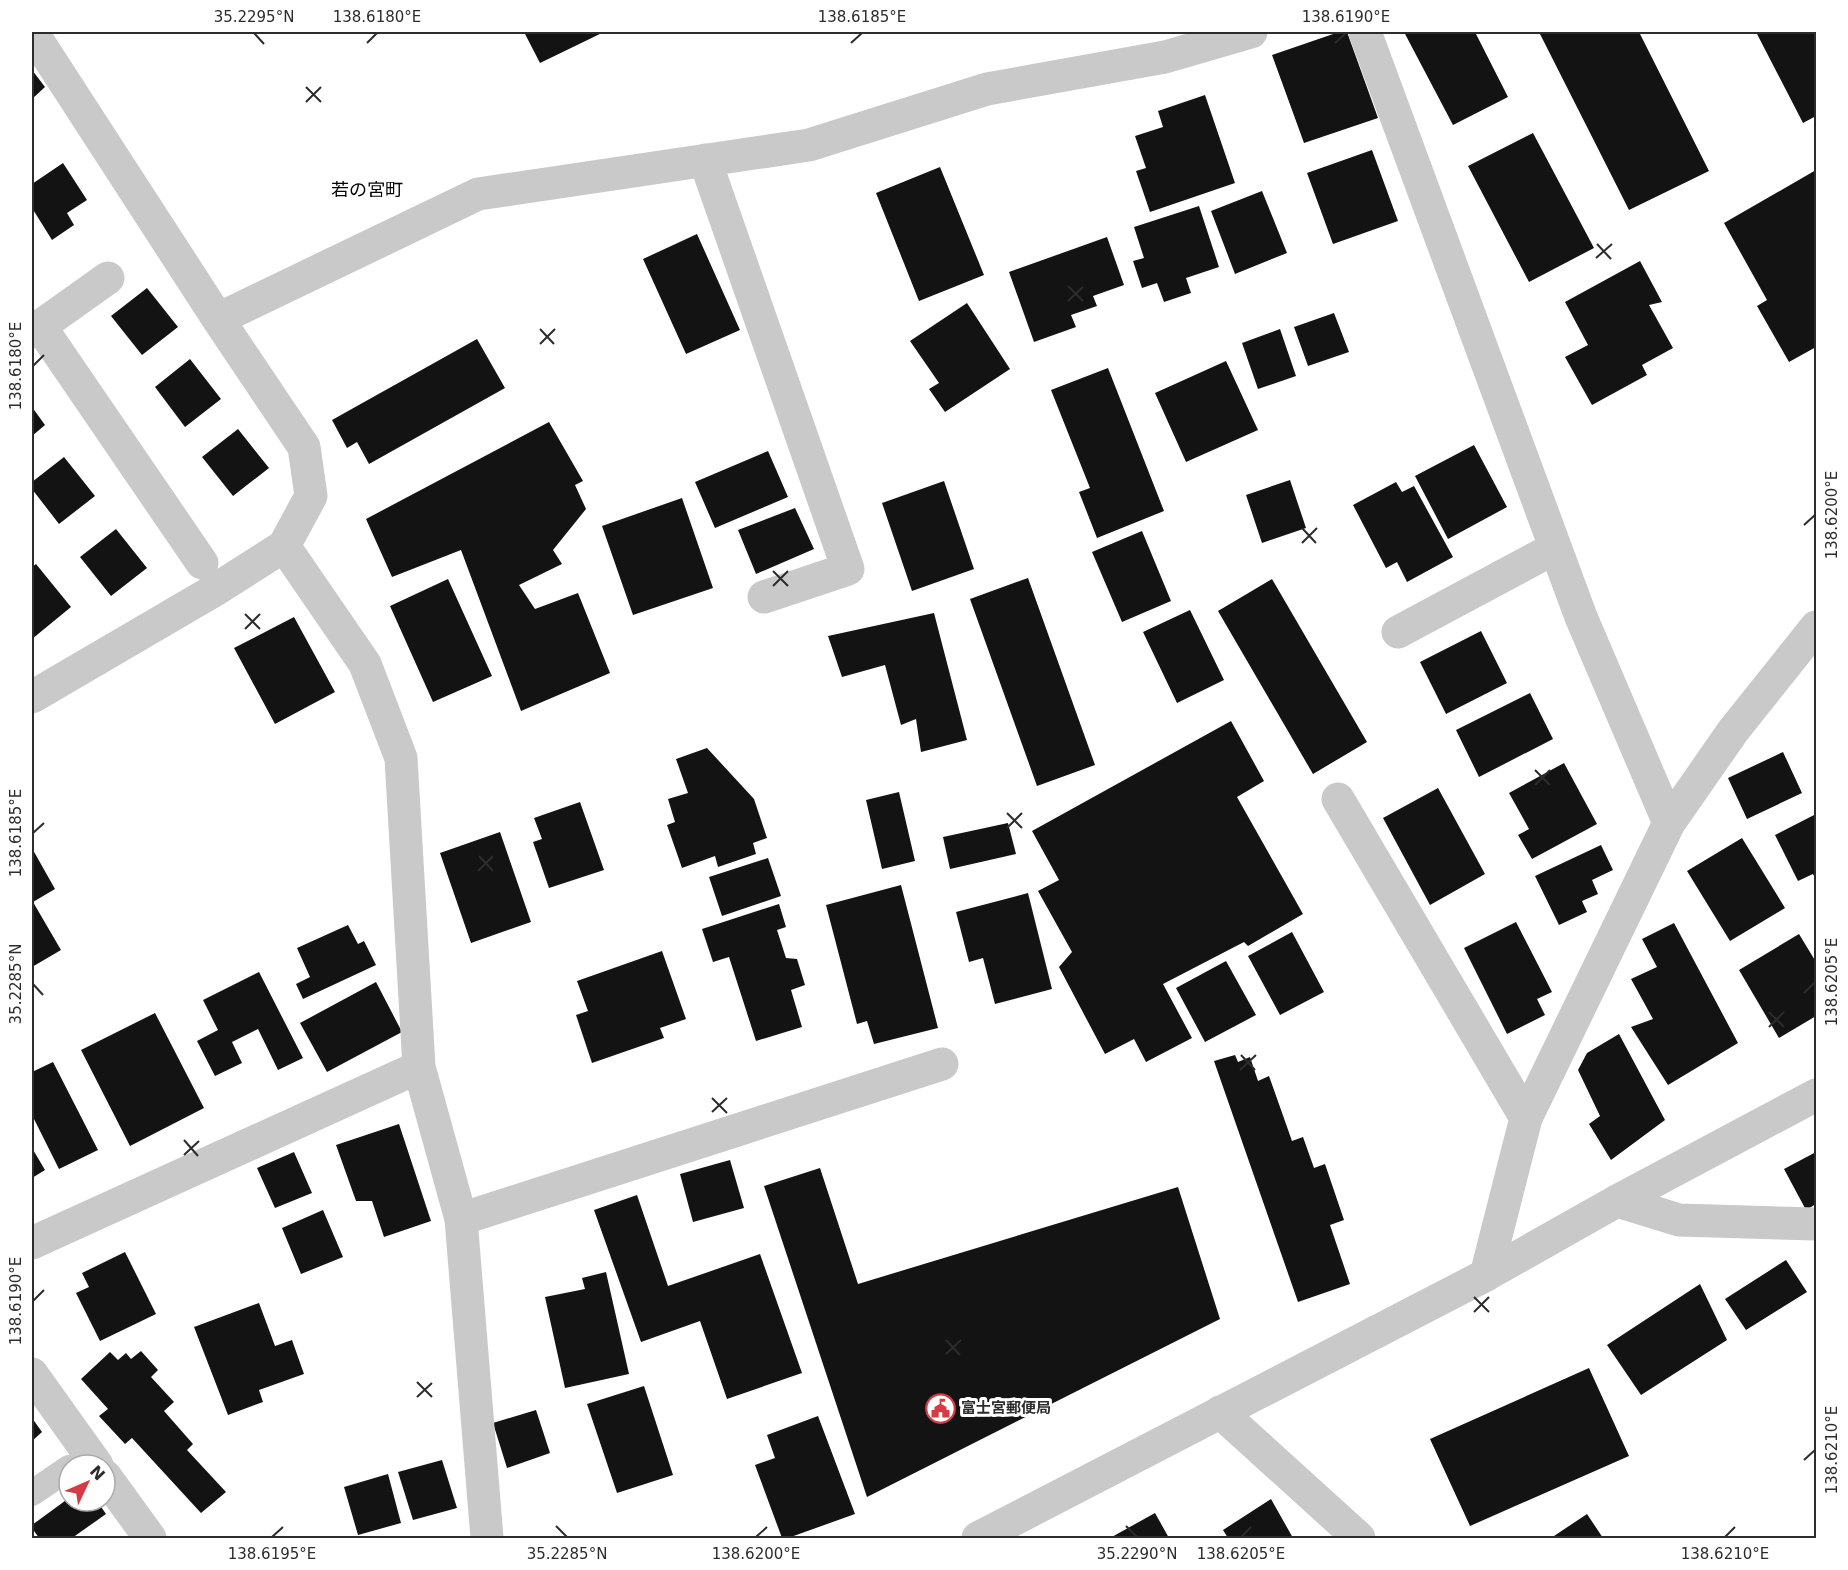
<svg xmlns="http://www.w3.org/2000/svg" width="1848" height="1570" font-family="'DejaVu Sans','Noto Sans JP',sans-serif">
  <rect width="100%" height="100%" fill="#fff"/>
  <!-- building -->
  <path fill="#131313" d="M524 32H604L540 63Z
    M1339 32H1347L1378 118 1304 143 1272 55Z
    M1404 32H1475L1508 97 1453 125Z
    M1539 32H1639L1709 171 1629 210Z
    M1756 32H1816V116L1803 123Z
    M32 70 45 87 32 99Z
    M1205 95 1235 183 1150 212 1136 171 1146 168 1135 136 1163 127 1158 111Z
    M1533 133 1594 248 1529 282 1468 166Z
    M1372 150 1398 221 1333 244 1307 173Z
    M63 163 87 200 67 213 74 225 52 240 32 208V184Z
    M940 167 984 275 919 301 876 193Z
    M1816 170V347L1789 362 1757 306 1767 300 1724 223Z
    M1262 191 1287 253 1235 274 1211 211Z
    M1199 206 1219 267 1186 278 1191 293 1164 302 1157 283 1142 288 1133 261 1144 258 1134 227Z
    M697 234 740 330 686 354 643 259Z
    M1107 237 1124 285 1093 296 1097 306 1071 315 1076 327 1034 342 1009 272Z
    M1640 261 1662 302 1649 305 1673 348 1642 365 1647 375 1592 405 1565 357 1588 345 1565 302Z
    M147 288 178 327 142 355 111 316Z
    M967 303 1010 369 945 412 929 389 939 383 910 341Z
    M1334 313 1349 352 1308 366 1294 327Z
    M1280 329 1296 376 1258 389 1242 343Z
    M477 339 505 388 369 464 357 442 347 448 332 420Z
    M190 359 221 399 185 427 155 387Z
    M1226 361 1258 430 1186 462 1155 393Z
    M1108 368 1164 511 1097 538 1079 492 1090 488 1051 390Z
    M32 407 45 425 32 436Z
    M549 422 583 481 575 485 586 509 553 550 562 564 519 585 535 609 578 593 610 673 521 711 461 550 392 577 366 519Z
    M238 429 269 468 233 496 202 457Z
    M1474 445 1507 507 1448 539 1415 476Z
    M768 451 788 497 715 528 695 482Z
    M64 457 95 496 59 524 32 489V482Z
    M1290 480 1306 528 1262 543 1246 495Z
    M944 481 974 569 912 591 882 503Z
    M1396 482 1402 492 1414 486 1453 557 1407 582 1397 562 1386 568 1353 505Z
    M682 498 713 588 633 615 602 526Z
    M795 508 814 549 756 574 738 530Z
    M116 529 147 568 111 596 80 557Z
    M1142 531 1171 601 1122 622 1092 552Z
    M36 564 71 607 32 639V567Z
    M1028 578 1095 765 1037 786 970 599Z
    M448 579 492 676 433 702 390 606Z
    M1272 579 1367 742 1313 774 1218 611Z
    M1190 610 1224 680 1177 703 1143 632Z
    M934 613 967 740 921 752 916 719 901 725 885 665 842 677 828 636Z
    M294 617 335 692 275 724 234 648Z
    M1481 631 1507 683 1446 714 1420 662Z
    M1530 693 1553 739 1479 777 1456 730Z
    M1231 721 1264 781 1237 797 1303 914 1248 946 1244 942 1163 984 1192 1038 1146 1062 1134 1039 1105 1054 1059 967 1072 952 1038 891 1059 880 1032 831Z
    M707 748 754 799 767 838 753 843 756 854 718 867 715 856 682 868 667 825 675 822 668 799 688 793 676 759Z
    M1783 752 1802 793 1747 819 1728 778Z
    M1564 763 1597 824 1532 859 1518 835 1529 829 1509 793Z
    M1438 788 1485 874 1430 905 1383 818Z
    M899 792 915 861 882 869 866 800Z
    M580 802 604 870 549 888 533 842 542 839 534 818Z
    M1816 814V880L1813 874 1798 881 1775 835Z
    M1008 823 1016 854 950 869 943 837Z
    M500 832 531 922 471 943 440 853Z
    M1742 838 1785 908 1730 941 1687 871Z
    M1601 845 1613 870 1592 880 1598 894 1582 901 1587 912 1559 925 1535 876Z
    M33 850 55 889 33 902 61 950 32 967V851Z
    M768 858 781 896 722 916 709 877Z
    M901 885 938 1028 874 1044 867 1021 857 1024 826 905Z
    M1028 893 1052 989 995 1004 983 958 969 962 956 912Z
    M779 904 786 927 777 930 786 958 797 959 805 985 791 990 802 1027 756 1041 729 957 713 962 702 929Z
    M1516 922 1552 992 1537 999 1545 1015 1507 1034 1464 948Z
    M1674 923 1738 1043 1668 1085 1631 1027 1653 1019 1631 979 1657 967 1642 939Z
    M348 925 358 944 364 941 376 965 303 999 296 984 310 977 297 948Z
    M1292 932 1324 992 1280 1015 1248 956Z
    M1799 934 1816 962V1016L1779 1038 1739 970Z
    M662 951 686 1019 660 1028 664 1038 592 1063 576 1015 588 1011 577 981Z
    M1226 961 1256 1015 1205 1042 1176 988Z
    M259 972 303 1058 278 1070 258 1029 232 1042 242 1063 215 1076 197 1041 218 1030 203 1000Z
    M376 982 402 1032 327 1072 300 1023Z
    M155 1013 204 1108 130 1146 81 1050Z
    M1619 1034 1665 1120 1611 1160 1589 1124 1600 1116 1578 1070 1587 1053Z
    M1235 1055 1238 1062 1250 1057 1258 1081 1269 1076 1292 1141 1303 1137 1314 1168 1325 1164 1344 1220 1330 1225 1350 1284 1298 1302 1214 1061Z
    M53 1062 98 1150 59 1169 32 1115V1072Z
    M399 1124 431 1221 384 1237 372 1201H356L336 1145Z
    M32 1148 45 1170 32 1178Z
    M294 1152 312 1193 275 1208 257 1168Z
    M1816 1152V1204L1806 1210 1784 1169Z
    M730 1160 744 1208 693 1222 680 1174Z
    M820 1168 858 1284 1178 1187 1220 1319 867 1497 764 1186Z
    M637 1195 668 1286 760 1254 802 1373 727 1399 700 1321 641 1342 594 1210Z
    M323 1210 343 1257 301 1274 282 1228Z
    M125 1252 156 1314 100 1341 76 1293 89 1287 82 1273Z
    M1786 1260 1807 1292 1746 1330 1725 1299Z
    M606 1272 629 1374 565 1388 545 1297 585 1289 582 1278Z
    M1700 1284 1727 1340 1641 1395 1607 1345Z
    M259 1303 275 1346 292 1340 304 1374 259 1390 263 1402 228 1415 194 1327Z
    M141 1351 158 1370 151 1377 174 1402 164 1411 193 1444 187 1450 226 1492 201 1513 132 1438 125 1444 99 1416 108 1409 81 1379 110 1352 118 1360 126 1353 131 1359Z
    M1589 1368 1629 1456 1470 1526 1430 1439Z
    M644 1386 673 1475 617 1493 587 1404Z
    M536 1410 550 1453 507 1468 493 1423Z
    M818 1416 855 1514 788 1538H782L755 1465 775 1458 767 1435Z
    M32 1418 42 1432 32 1441Z
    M442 1460 457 1508 413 1520 398 1472Z
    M388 1474 401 1523 358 1535 344 1487Z
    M69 1498V1501H97L106 1514 72 1538H39L32 1528V1525Z
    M1271 1499 1293 1538H1228L1223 1530Z
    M1155 1513 1169 1538H1110Z
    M1587 1514 1603 1538H1551Z"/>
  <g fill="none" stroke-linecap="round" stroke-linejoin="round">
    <!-- service -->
    <path stroke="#c9c9c9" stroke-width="26" d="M32 1493 69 1468"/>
    <!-- minor -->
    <path stroke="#c9c9c9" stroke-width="33" d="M1365 32 1581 617 1669 823
      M705 160 848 569 764 597
      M218 319 478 194 809 145 987 89 1165 57 1251 32
      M40 326 202 563
      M32 332 108 278
      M284 546 365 664 401 758 419 1067 461 1219 487 1538
      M1398 632 1555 548
      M32 697 215 590 284 546 311 496 304 447 218 319 32 32
      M1338 799 1526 1118
      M1617 1201 1679 1220 1816 1224
      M461 1219 942 1064
      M32 1243 419 1067
      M1486 1275 1526 1118 1669 823 1733 731 1816 627
      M32 1374 97 1465
      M1220 1412 1359 1538
      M105 1476 150 1538"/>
    <!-- tertiary -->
    <path stroke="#c9c9c9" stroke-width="33" d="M978 1538 1486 1275 1617 1201 1816 1095"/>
  </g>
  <!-- ticks -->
  <path fill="none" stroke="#2c2c2c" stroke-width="2" d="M254 33 264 44M367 43 377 33M851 43 862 33M1335 43 1346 33M306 87 321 102M306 102 321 87M1597 244 1611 259M1596 258 1612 244M1068 286 1083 301M1068 301 1083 287M540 329 554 344M540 344 555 329M33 366 44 355M1804 525 1815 515M1302 528 1316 543M1302 543 1317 528M773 571 788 586M773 586 788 571M245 614 260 629M245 629 260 614M1535 770 1550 785M1535 785 1550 770M1007 813 1022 828M1007 828 1022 813M33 833 44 823M479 856 493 871M478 871 493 856M33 984 43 995M1804 993 1815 982M1769 1012 1784 1027M1769 1027 1784 1012M1241 1055 1255 1070M1240 1070 1256 1055M712 1098 727 1113M712 1112 727 1098M184 1140 198 1156M184 1155 199 1141M1474 1297 1489 1312M33 1301 44 1290M1474 1312 1489 1297M946 1340 960 1355M946 1354 961 1340M417 1382 432 1397M417 1397 432 1383M1804 1460 1815 1450M556 1526 567 1537M1126 1526 1137 1537M272 1537 283 1527M756 1537 767 1527M1241 1537 1251 1527M1725 1537 1735 1527"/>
  <!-- icons -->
  <defs>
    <symbol id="civic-ring" viewBox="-11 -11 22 22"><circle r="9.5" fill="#fff" stroke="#d63b45" stroke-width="1.5"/><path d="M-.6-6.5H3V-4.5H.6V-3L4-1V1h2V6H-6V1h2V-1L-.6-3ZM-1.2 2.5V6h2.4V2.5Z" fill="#d63b45"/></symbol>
  </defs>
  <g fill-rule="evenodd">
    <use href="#civic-ring" x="924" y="1392" width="33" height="33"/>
  </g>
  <g text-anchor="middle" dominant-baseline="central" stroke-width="6" stroke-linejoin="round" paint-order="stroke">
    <!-- poi labels -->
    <g font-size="15" font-weight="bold" fill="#2c2c2c" stroke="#fff" text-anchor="start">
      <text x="961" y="1408">富士宮郵便局</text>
    </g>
    <!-- quarter labels -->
    <g font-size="18" fill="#000" stroke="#fff">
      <text x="367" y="189">若の宮町</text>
    </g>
  </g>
  <!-- border -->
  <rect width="1848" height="1570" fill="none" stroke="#ffffff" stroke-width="66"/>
  <!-- north arrow -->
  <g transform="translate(87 1483) rotate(46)"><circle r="28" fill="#ffffff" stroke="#ababab" stroke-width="1.5"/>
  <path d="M0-4.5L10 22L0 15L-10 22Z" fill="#d63b45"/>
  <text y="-9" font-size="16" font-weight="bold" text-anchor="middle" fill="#2c2c2c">N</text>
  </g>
  <rect x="33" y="33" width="1782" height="1504" fill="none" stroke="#2c2c2c" stroke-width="2"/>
  <g font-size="15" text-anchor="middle" fill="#2c2c2c">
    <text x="254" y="22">35.2295°N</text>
    <text x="377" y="22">138.6180°E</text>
    <text x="862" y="22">138.6185°E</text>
    <text x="1346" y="22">138.6190°E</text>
    <text transform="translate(16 366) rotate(-90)" y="5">138.6180°E</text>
    <text transform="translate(1832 515) rotate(-90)" y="5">138.6200°E</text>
    <text transform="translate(16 833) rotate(-90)" y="5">138.6185°E</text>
    <text transform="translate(1832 982) rotate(-90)" y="5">138.6205°E</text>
    <text transform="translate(16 984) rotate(-90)" y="5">35.2285°N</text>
    <text transform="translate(16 1301) rotate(-90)" y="5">138.6190°E</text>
    <text transform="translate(1832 1450) rotate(-90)" y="5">138.6210°E</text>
    <text x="272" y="1559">138.6195°E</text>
    <text x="567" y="1559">35.2285°N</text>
    <text x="756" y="1559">138.6200°E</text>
    <text x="1137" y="1559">35.2290°N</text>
    <text x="1241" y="1559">138.6205°E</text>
    <text x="1725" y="1559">138.6210°E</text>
  </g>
</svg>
